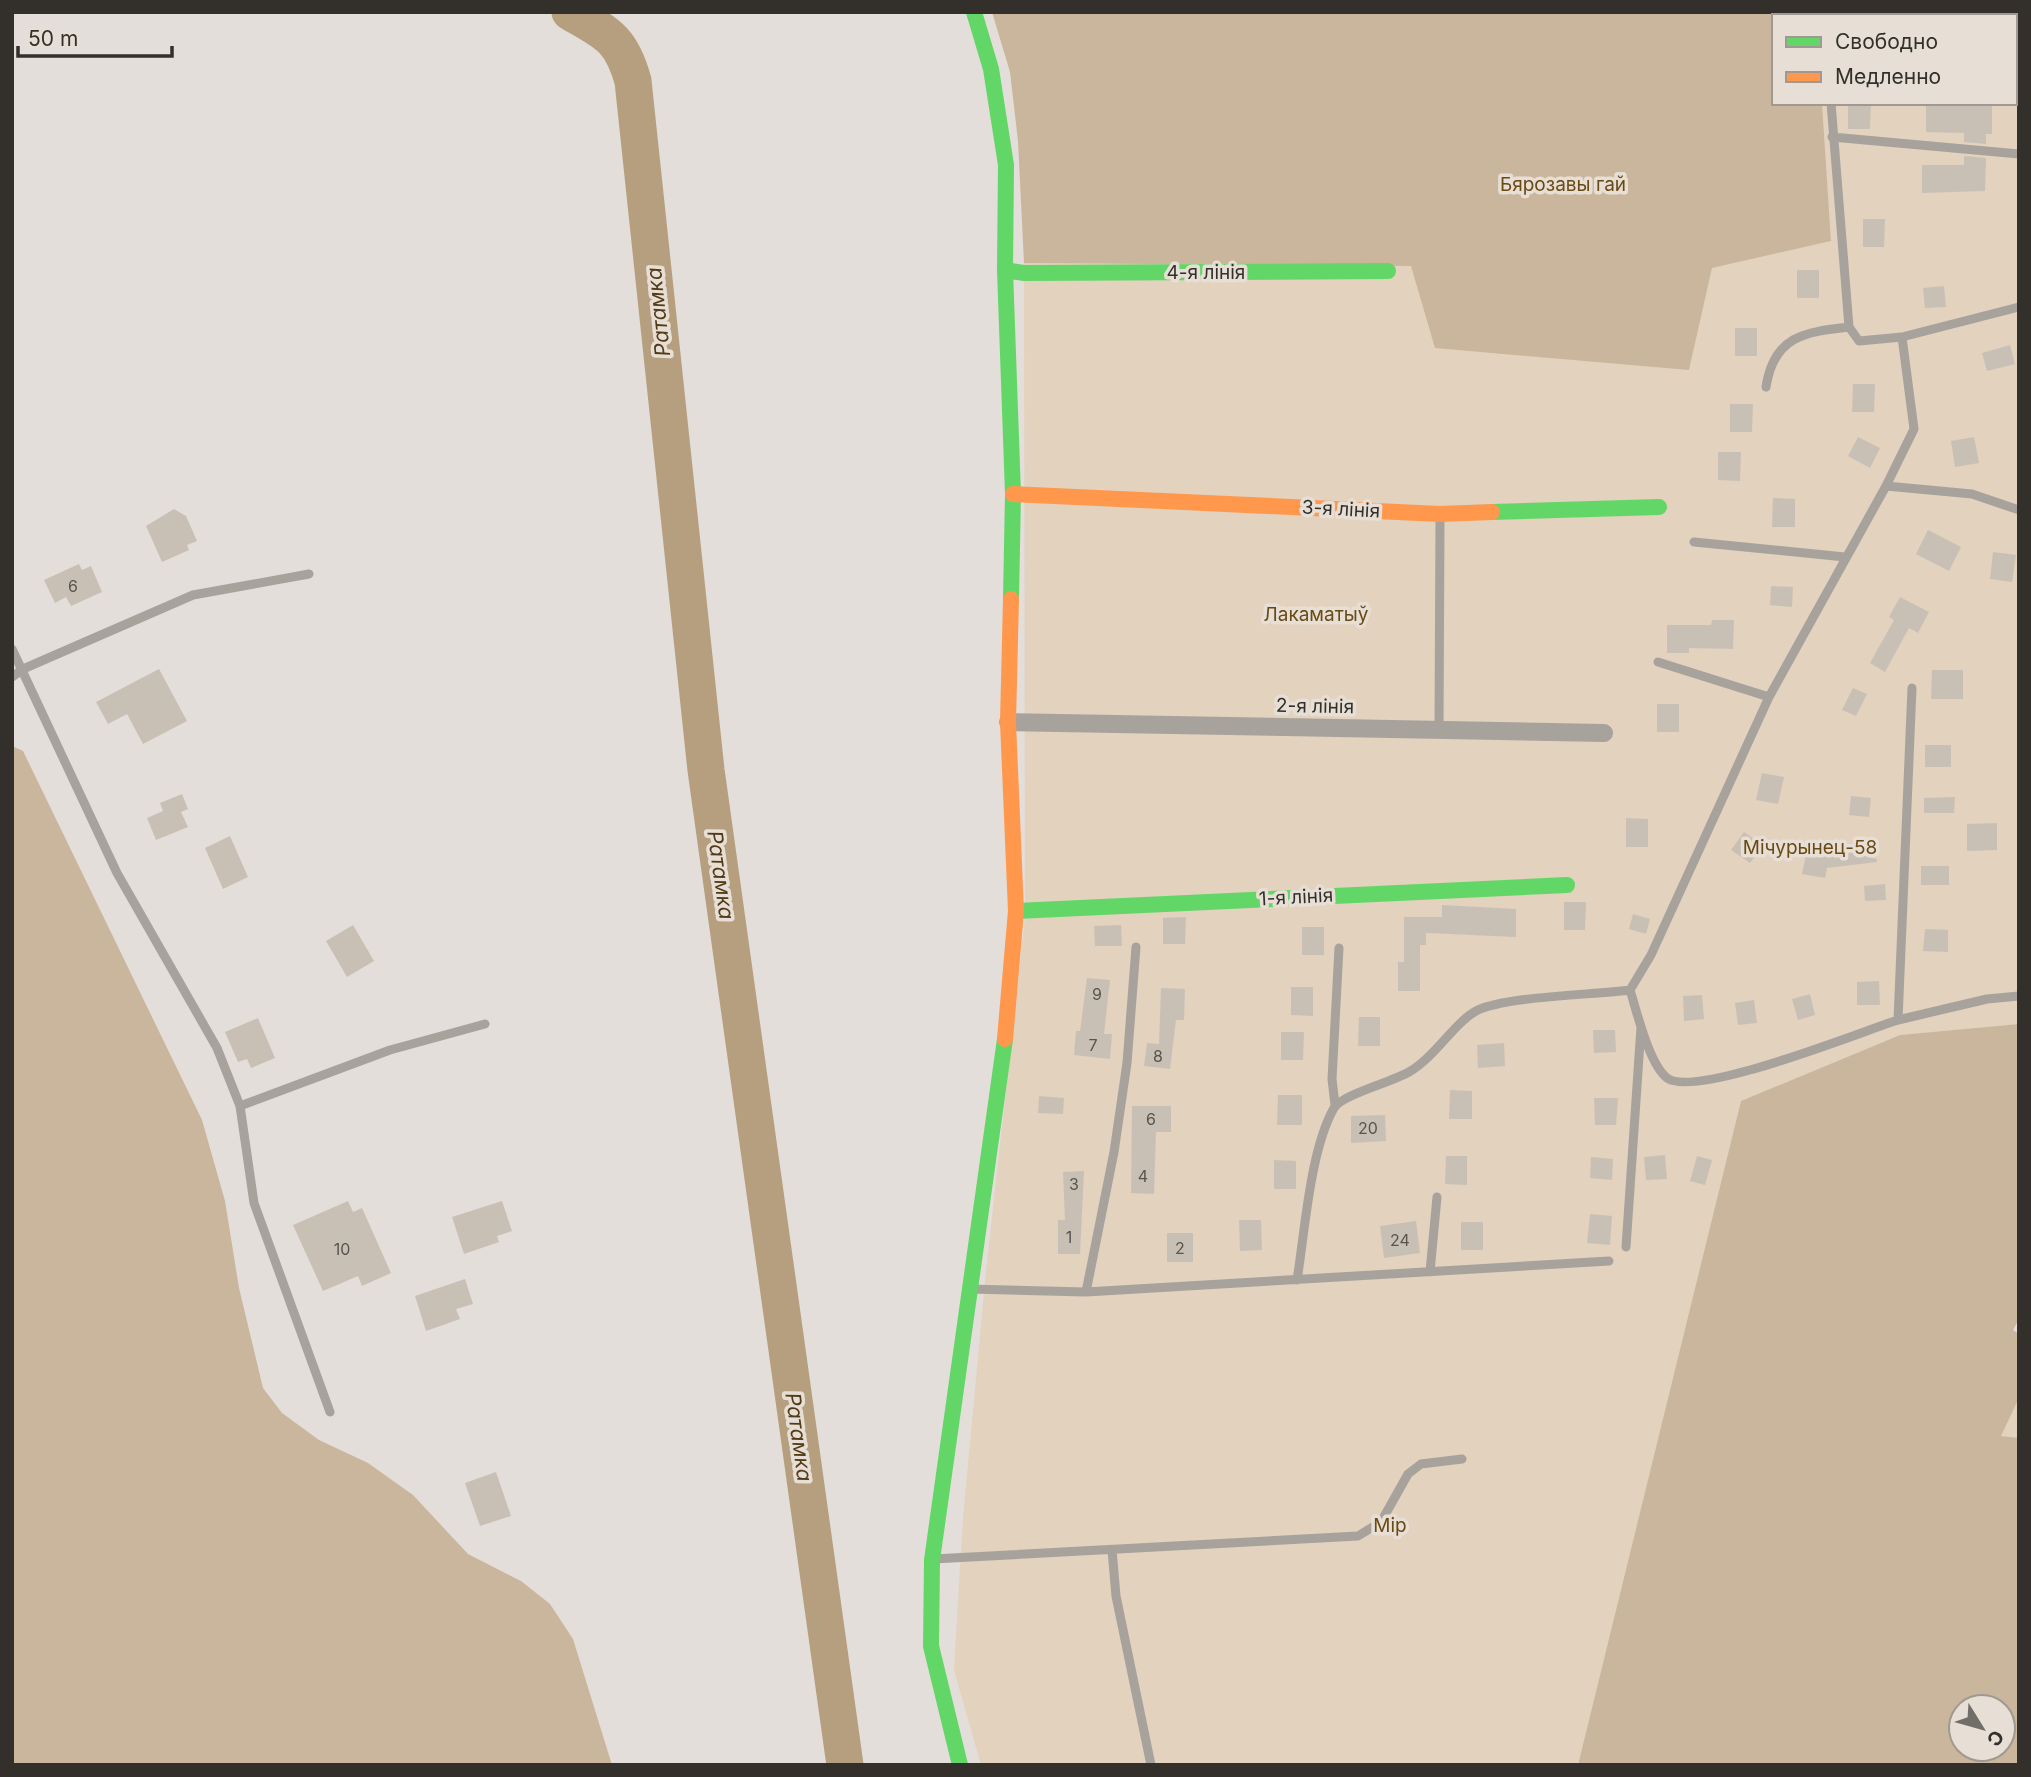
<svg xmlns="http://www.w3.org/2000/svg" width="2031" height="1777" font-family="Inter,sans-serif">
  <rect width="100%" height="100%" fill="#e3ded9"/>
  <!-- green -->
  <path fill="#e2d2be" d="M1829 12H2019V1024L1900 1035 1741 1101 1578 1765H981L954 1670 963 1518 986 1272 1025 917 1024 263 1412 266 1689 370 1712 268 1831 241 1822 103H2015V16H1829Z
    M2019 1398V1438L2000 1436Z"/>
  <!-- forest -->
  <path fill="#cab69c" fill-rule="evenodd" d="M992 12H1829V16H1774V103H1822L1831 241 1712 268 1689 370 1435 348 1411 266 1024 263 1018 141 1010 72Z
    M12 746 23 751 202 1120 225 1201 239 1288 263 1388 282 1413 319 1440 368 1463 413 1495 468 1554 521 1581 550 1604 573 1639 612 1765H12Z
    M2019 1024V1319L2013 1330 2019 1334V1398L2001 1436 2019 1438V1765H1578L1741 1101 1900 1035ZM1961 1707H2003V1749H1961Z"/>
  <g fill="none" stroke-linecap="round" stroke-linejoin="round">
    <!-- river -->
    <path stroke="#b69f7f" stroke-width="37" d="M570 12C607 33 621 38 633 81L706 770 845 1765"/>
  </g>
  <!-- building -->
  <path fill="#c9c0b5" d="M1848 103H1871L1870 129H1848Z
    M1926 104 1992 106V134H1986V144L1964 142V133L1926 132Z
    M1964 156 1986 158 1985 191 1922 193V165H1964Z
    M1863 219H1885L1884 247H1863Z
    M1797 270H1819V298H1797Z
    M1944 286 1946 307 1925 308 1923 288Z
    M1735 328H1757V356H1735Z
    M2010 345 2015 364 1987 371 1982 353Z
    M1853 384H1875L1874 412H1852Z
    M1730 404H1753L1752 432H1730Z
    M1858 437 1880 448 1870 468 1848 456Z
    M1974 437 1979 463 1955 467 1951 441Z
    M1718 452H1741L1740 481 1718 480Z
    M1773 498 1795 499V527H1772Z
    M174 509 186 516 197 541 187 545 189 550 162 562 146 526Z
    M1928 530 1961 547 1949 571 1916 554Z
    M1993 552 2016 555 2012 582 1990 579Z
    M79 564 82 570 91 566 102 592 71 606 66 597 55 603 44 580Z
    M1771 586 1793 587 1792 607 1770 605Z
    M1900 597 1929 612 1918 633 1909 628 1885 672 1870 663 1894 620 1889 617Z
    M1712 620H1734L1733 649 1689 648V653H1667V625H1711Z
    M159 669 187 721 143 744 127 714 108 724 96 702Z
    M1932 670H1963V699H1931Z
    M1853 688 1867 694 1856 716 1842 710Z
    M1657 704H1679V732H1657Z
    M1925 745H1951V767H1925Z
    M1762 773 1784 777 1778 804 1756 800Z
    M182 794 188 809 181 812 188 827 156 840 147 818 163 811 160 803Z
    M1851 796 1871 798 1869 817 1849 815Z
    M1955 797 1954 813H1924V798Z
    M1626 818 1648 819V847H1626Z
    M1997 823V850L1967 851V824Z
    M1744 832 1763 845 1750 863 1731 850Z
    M230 836 248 877 223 889 205 848Z
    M1858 843 1860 855 1877 859V862L1827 868 1825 878 1802 874 1808 845 1842 852 1841 845Z
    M1921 866H1949V885H1921Z
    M1885 884 1886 900 1865 901 1864 886Z
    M1564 902H1586L1585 930H1564Z
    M1442 905 1516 909V937L1426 933V945H1420V991H1398V962H1404V917H1442Z
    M1633 914 1650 919 1646 934 1629 929Z
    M1186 917 1185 944H1163V918Z
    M353 925 374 961 347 977 326 941Z
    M1121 925 1122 946H1095L1094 926Z
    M1302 927H1324V955H1302Z
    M1925 929 1948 930V952L1923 951Z
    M1087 978 1110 980 1104 1034H1112L1110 1059 1074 1055 1076 1031H1080Z
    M1879 981 1880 1005H1857V982Z
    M1291 987H1313V1016L1291 1015Z
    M1161 988 1185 989 1184 1020H1176L1170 1069 1144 1066 1147 1043 1159 1044Z
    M1810 994 1815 1015 1798 1020 1792 999Z
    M1702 995 1704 1019 1684 1021 1683 996Z
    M1754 1000 1757 1023 1738 1025 1735 1003Z
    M1359 1017H1380V1046H1358Z
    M258 1018 275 1058 251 1068 247 1059 238 1062 225 1032Z
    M1593 1030H1615L1616 1052 1594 1053Z
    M1281 1032H1304L1303 1060H1281Z
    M1504 1043 1505 1066 1478 1068 1477 1045Z
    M1450 1090 1472 1091V1119H1449Z
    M1278 1095H1302V1125H1277Z
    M1039 1096 1064 1098 1063 1114 1038 1113Z
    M1594 1098H1618L1616 1125H1595Z
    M1132 1106H1171V1132H1156L1154 1194 1131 1193Z
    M1385 1115 1386 1141 1351 1143V1116Z
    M1665 1155 1667 1179 1646 1180 1644 1157Z
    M1446 1156H1467V1185L1445 1184Z
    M1697 1156 1712 1160 1705 1185 1690 1181Z
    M1591 1157 1613 1159 1612 1180 1590 1178Z
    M1274 1160 1296 1161V1189H1274Z
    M1084 1171 1080 1254H1058V1220H1065L1063 1172Z
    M348 1201 353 1212 362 1208 391 1273 362 1286 358 1276 323 1291 293 1225Z
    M502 1201 512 1231 497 1236 499 1242 464 1254 452 1217Z
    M1590 1214 1612 1216 1610 1245 1587 1243Z
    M1239 1220H1261L1262 1250 1240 1251Z
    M1416 1221 1420 1253 1384 1258 1380 1226Z
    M1461 1222H1483V1250H1461Z
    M1167 1233H1193V1262H1167Z
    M465 1279 473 1304 456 1309 460 1319 426 1331 415 1296Z
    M496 1472 511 1516 480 1526 465 1483Z"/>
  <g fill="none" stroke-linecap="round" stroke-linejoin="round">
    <!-- lane -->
    <path stroke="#a8a29d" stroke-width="9" d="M1837 16V12
      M1831 103 1849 327 1859 341 1902 337 1914 429 1886 486
      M1832 137 2019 154
      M1902 337 2019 307
      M1766 387C1774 336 1804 332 1849 327
      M1694 542 1845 557
      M12 649 117 873 217 1048 240 1106 254 1203 330 1412
      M1658 662 1769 697
      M12 677 23 669 193 595 309 574
      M1439 729 1440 515
      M1630 990C1637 1012 1649 1064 1667 1078 1695 1099 1860 1032 1898 1020L1912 688
      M1898 1020 1987 999 2019 996
      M1335 1105 1332 1079 1339 948
      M240 1106 390 1050 485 1024
      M1626 1247 1641 1027
      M1430 1272 1437 1197
      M1297 1280C1305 1231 1310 1150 1334 1108 1341 1095 1392 1082 1409 1072 1436 1056 1454 1023 1476 1011 1506 996 1593 995 1630 990L1651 955 1769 697 1886 486 1972 494 2019 510
      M970 1289 1086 1292 1609 1261
      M1086 1292 1114 1152 1127 1063 1136 947
      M1112 1550 1116 1596 1151 1765
      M933 1559 1358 1536 1381 1522 1408 1474 1421 1464 1462 1459"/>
    <!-- street -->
    <path stroke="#a8a29d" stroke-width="18" d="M1008 722 1604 733"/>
    <!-- fast -->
    <path stroke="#63d668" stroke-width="16" d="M974 12 991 69 1006 165 1005 270 1013 494 1011 599
      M1005 270 1024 273 1388 271
      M1492 512 1659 507
      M1016 911 1567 885
      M960 1765 931 1646 932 1560 1005 1039"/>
    <!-- slow -->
    <path stroke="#ff974d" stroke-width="16" d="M1013 494 1440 514 1492 512
      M1005 1039 1016 911 1008 722 1011 599"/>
  </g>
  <g text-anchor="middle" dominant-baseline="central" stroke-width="7" stroke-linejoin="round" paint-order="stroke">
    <!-- number labels -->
    <g font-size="16" fill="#58544e">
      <text x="73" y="586">6</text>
      <text x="1097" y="994">9</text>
      <text x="1093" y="1045">7</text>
      <text x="1158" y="1056">8</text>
      <text x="1151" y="1119">6</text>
      <text x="1368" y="1128">20</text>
      <text x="1143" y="1176">4</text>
      <text x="1074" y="1184">3</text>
      <text x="1069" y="1237">1</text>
      <text x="1400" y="1240">24</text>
      <text x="1180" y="1248">2</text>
      <text x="342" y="1249">10</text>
    </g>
    <!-- park labels -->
    <g font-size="19" fill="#6a4a14" stroke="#e7dfd5">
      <text x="1563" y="184">Бярозавы гай</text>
      <text x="1316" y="614">Лакаматыў</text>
      <text x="1810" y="847">Мічурынец-58</text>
      <text x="1390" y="1525">Мір</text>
    </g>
    <!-- street labels -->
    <g font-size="19" fill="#33302c" stroke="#e7dfd5">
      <text x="1206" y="272">4-я лінія</text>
      <text transform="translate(1341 509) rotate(3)">3-я лінія</text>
      <text transform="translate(1315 706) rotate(1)">2-я лінія</text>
      <text transform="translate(1296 897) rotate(-3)">1-я лінія</text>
    </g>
    <!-- water labels -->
    <g font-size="21" font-style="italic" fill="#523b17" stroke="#e7dfd5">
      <text transform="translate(658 312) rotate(-96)">Ратамка</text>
      <text transform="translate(721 875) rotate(82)">Ратамка</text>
      <text transform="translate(799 1437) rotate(82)">Ратамка</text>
    </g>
  </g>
  <!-- border -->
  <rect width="2031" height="1777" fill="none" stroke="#33302c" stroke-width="28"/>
  <!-- legend -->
  <rect x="1772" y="14" width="245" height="91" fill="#e7dfd5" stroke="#9f9991" stroke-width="2"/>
  <rect x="1786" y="37" width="35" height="10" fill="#63d668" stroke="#9f9991" stroke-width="2"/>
  <text x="1835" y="49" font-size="21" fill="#33302c">Свободно</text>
  <rect x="1786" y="72" width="35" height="10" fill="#ff974d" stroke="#9f9991" stroke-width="2"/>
  <text x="1835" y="84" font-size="21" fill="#33302c">Медленно</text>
  <!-- north arrow -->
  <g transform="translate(1982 1728) rotate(127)"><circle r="33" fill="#e7dfd5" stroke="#9f9991" stroke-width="2"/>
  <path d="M0-5L12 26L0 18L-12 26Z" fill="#716d69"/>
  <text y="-10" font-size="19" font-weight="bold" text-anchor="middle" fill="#33302c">С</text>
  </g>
  <!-- scale -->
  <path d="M18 46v10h154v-10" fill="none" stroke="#33302c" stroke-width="3.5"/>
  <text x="28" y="46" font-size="21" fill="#33302c" stroke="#e7dfd5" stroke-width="5" paint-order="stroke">50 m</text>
</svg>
